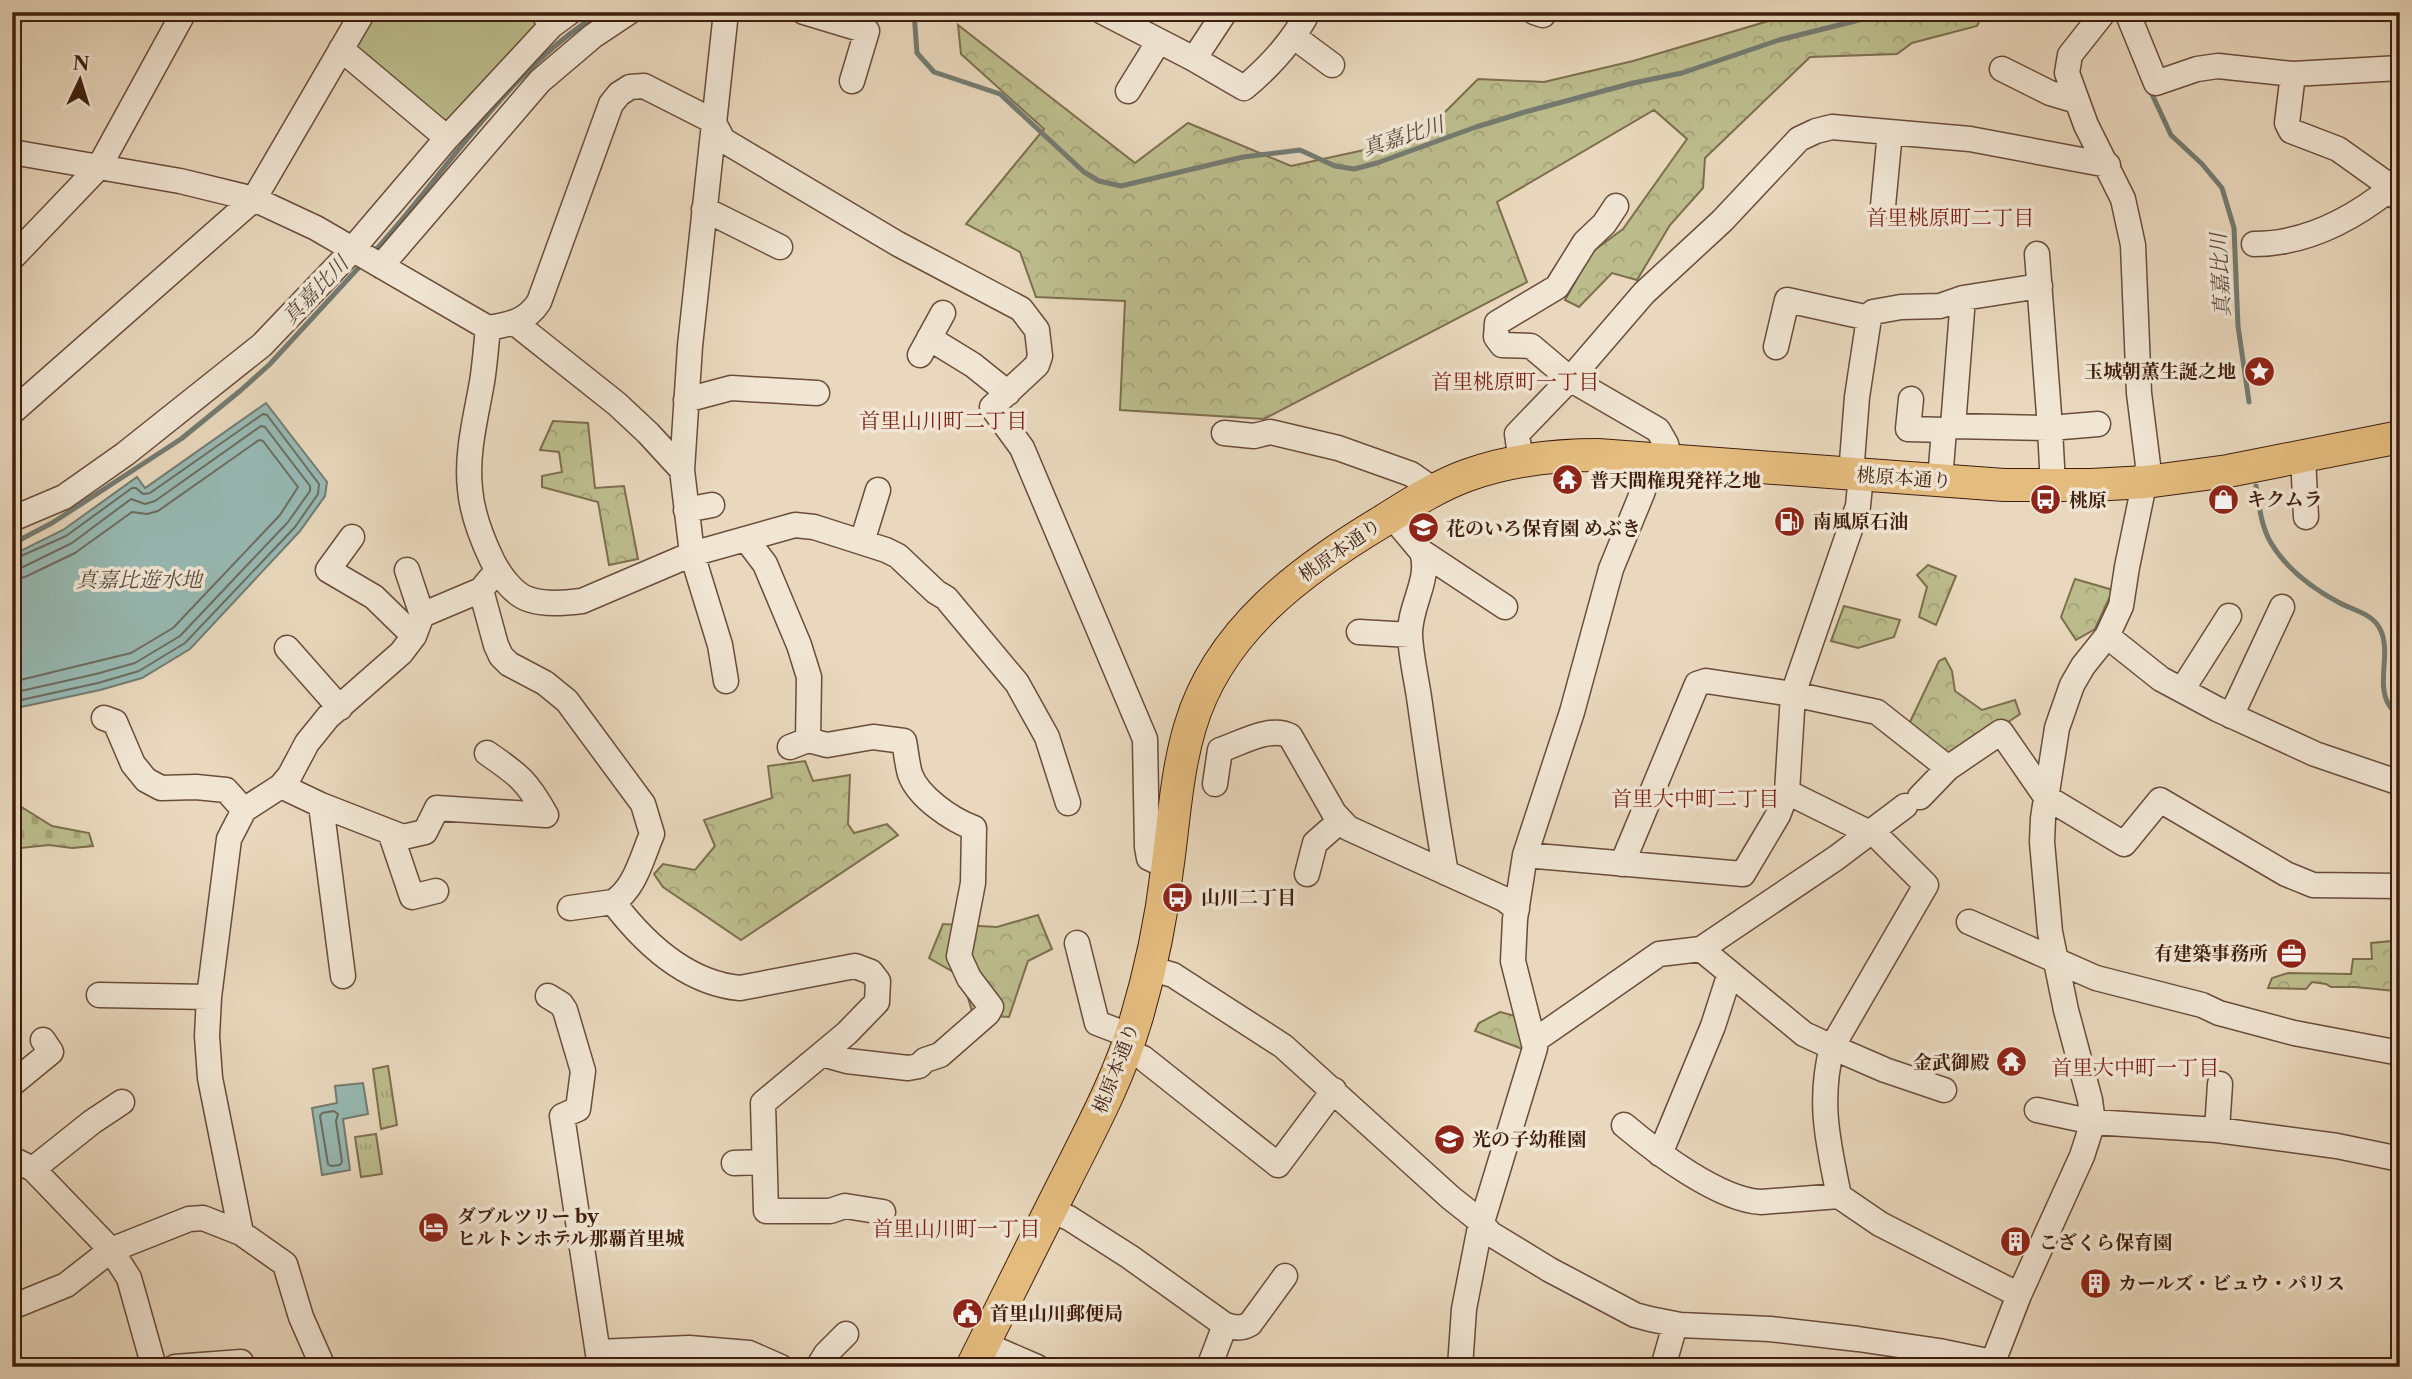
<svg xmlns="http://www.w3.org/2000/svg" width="2412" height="1379" font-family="'Libre Caslon Text','Noto Serif JP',serif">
  <defs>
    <pattern id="grass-tufts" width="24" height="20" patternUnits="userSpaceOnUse" patternTransform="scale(1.75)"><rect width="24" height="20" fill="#bcbd8d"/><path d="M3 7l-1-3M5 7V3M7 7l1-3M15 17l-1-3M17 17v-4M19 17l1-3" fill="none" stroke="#a3a278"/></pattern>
    <pattern id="forest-crowns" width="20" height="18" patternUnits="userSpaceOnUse" patternTransform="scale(1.75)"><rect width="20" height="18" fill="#bcbd8d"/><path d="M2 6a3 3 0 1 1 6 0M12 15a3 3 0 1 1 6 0" fill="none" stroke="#a3a278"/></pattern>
    <pattern id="cemetery-stones" width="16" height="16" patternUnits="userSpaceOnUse" patternTransform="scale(1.75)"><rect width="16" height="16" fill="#bcbd8d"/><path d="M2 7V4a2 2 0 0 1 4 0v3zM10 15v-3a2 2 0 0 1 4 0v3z" fill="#a3a278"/></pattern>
  </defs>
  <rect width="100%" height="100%" fill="#e9d8bd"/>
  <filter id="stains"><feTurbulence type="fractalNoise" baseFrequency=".00286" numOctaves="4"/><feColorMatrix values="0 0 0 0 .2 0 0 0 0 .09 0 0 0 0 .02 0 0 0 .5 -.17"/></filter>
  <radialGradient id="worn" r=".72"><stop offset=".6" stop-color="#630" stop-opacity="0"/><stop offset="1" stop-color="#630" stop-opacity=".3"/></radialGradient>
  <!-- grass -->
  <path fill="url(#grass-tufts)" stroke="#7e6e4e" stroke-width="2" d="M388 1066 397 1125 381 1129 373 1069Z
    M376 1134 382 1174 361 1177 355 1137Z"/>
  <!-- forest -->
  <path fill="url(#forest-crowns)" stroke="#7e6e4e" stroke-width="2" d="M1799 12H1984L1977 26 1912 43 1897 54 1810 57 1705 158 1703 188 1670 225 1637 280 1612 273 1579 307 1565 300 1592 252 1623 229 1687 139 1654 110 1497 202 1527 282 1264 419 1120 410 1125 301 1036 297 1020 252 966 224 1044 129 961 54 958 25 1135 163 1188 123 1291 166 1419 138 1478 79 1544 82 1633 61Z
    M553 421 588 423 595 488 624 486 638 559 609 565 598 502 542 487V476L562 472 559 452 540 450Z
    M1928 565 1956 576 1936 625 1919 617 1927 587 1917 575Z
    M2075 579 2113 590 2095 629 2076 640 2061 617Z
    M1844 606 1900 620 1894 637 1858 648 1831 641Z
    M1945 658 1952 671 1955 691 1982 710 2015 700 2020 714 1954 758 1909 724 1939 661Z
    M805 761 813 781 850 775 848 824 854 833 887 824 898 835 741 940 663 887 654 874 663 864 695 870 715 846 704 820 772 798 768 766Z
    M1038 915 1052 949 1028 961 1009 1017 973 1015 962 977 929 958 943 924 997 927Z
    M2400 922V988L2395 991 2355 987H2331L2326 984 2312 982 2306 989 2268 988 2272 978 2288 973 2351 974 2353 959H2372L2371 943 2391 941 2393 923Z
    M1500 1012 1519 1017 1525 1050 1475 1031 1479 1023Z"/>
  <!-- cemetery -->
  <path fill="url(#cemetery-stones)" stroke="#7e6e4e" stroke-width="2" d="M12 801 52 826 89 833 93 846 72 848 49 845 12 849Z"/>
  <!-- park -->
  <path fill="#bcbd8d" stroke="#7e6e4e" stroke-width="2" d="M372 12H537L536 28 443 129 347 49Z"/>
  <!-- water -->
  <path fill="#97b9b3" stroke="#747b71" stroke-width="2" d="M266 403 327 482 325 496 300 531 190 649 142 678 100 690 12 709V555L63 530 137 477 145 488Z
    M363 1083 368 1114 343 1119 350 1170 322 1175 312 1108 337 1103 335 1086Z"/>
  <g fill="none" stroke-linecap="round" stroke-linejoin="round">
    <!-- shore -->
    <path stroke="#6b6c60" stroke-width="2" d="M12 560 66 536 132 488H136L143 494 150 493 263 414 267 415 319 484 318 494 295 527 185 643 139 671 98 683 12 702
      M12 569 21 568 72 543 131 499 145 504 155 501 261 426 265 427 310 486V491L288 522 180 636 135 663 96 674 12 693
      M12 580 25 577 75 553 132 512 147 514 158 511 259 440 263 441 298 487 280 515 173 628 131 653 12 682
      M334 1111 338 1114 336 1121 342 1162 340 1165 331 1166 328 1164 320 1116 322 1113Z"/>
    <!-- stream -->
    <path stroke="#747b71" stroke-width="5" d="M914 12 917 53 934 72 1000 94 1084 172 1099 181 1121 186 1243 157 1300 150 1335 166 1354 169 1377 163 1476 127 1525 112 1633 83 1682 73 1779 40 1891 12
      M2150 90 2171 135 2202 164 2222 188 2234 228 2238 326 2249 402
      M372 254C446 174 507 69 602 12
      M2256 486C2259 505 2261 526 2271 543 2286 568 2312 588 2338 602 2354 611 2373 613 2381 631 2391 654 2376 684 2389 705 2391 709 2396 713 2400 717
      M12 544 52 523 181 439 240 391 269 365 362 264"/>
    <defs>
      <path id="minor" d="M726 12 690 346 682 470 692 554 720 645 726 681
        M804 12 867 31 852 81
        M1103 12 1194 59 1244 88C1268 68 1293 41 1308 12
        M1534 12 1543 15
        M2127 12 2156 83 2197 69 2218 66 2293 74 2400 68
        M12 14 14 12
        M551 26 570 12
        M1293 36 1332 65
        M341 49 447 138
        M1194 59 1225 12
        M2002 69 2050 93 2077 101
        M2293 74 2287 123 2291 131 2338 149 2387 184 2400 200
        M1128 91 1159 41
        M12 152 180 181 254 199 316 228 488 328C510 324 526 322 539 302L611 104 619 94 630 87 644 86 713 121 723 140 898 244 1021 309 1037 330 1040 356 1037 365 992 407 1022 448 1145 739 1147 847 1149 858 1168 867
        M1883 206 1890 132
        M704 209 780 247
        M2254 244C2306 244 2351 220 2390 189
        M2037 254 2050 428 2053 486
        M12 258 99 167 184 12
        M381 266 540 81 593 36 629 12
        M1963 298 2040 286
        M1869 318 1873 312 1901 307 1940 306 1963 298 1953 426 1944 430 1940 480
        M515 323 617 404 648 433 682 470
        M488 328C486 346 485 364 482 382 476 417 466 453 470 489 472 514 481 537 492 560 499 574 513 594 528 599 545 605 565 603 582 601L692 554 795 525 814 527 886 550 898 556 936 592 946 598 1017 683 1047 737 1068 803
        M929 338 973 365 1008 393
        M1776 347 1787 300 1869 318 1857 397 1851 474
        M920 355 943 313
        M1911 399 1908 429 1944 430
        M686 400 731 388 817 393
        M12 412 254 199 363 12
        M1953 426 2050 428 2098 424
        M1224 433 1254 436 1270 432 1338 448 1411 474 1434 490
        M2303 457 2306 517
        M1670 460 1666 444 1658 430 1570 379 1644 293 1722 221 1799 139 1816 131 1832 127 1970 139 2108 165
        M1521 462 1517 434 1570 379 1531 346 1502 345 1496 337 1497 323 1557 287 1585 242 1604 224 1616 206
        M686 510 712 505
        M1391 515 1422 552C1431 579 1409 606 1410 635 1411 658 1417 681 1420 704 1428 761 1436 817 1446 873
        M12 519 64 497 125 454 262 345 344 259 447 138 551 26 543 12
        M352 537 328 570 374 597 414 636
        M746 539 765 564 799 645 809 677 808 740
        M862 542 878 490
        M1422 552 1505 607
        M407 570 422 615
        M481 590 496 645 501 656 509 664 545 683 567 701 643 804 652 834C642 857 635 889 613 902 644 943 687 983 740 988L855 966 871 972 878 981 877 1002 847 1033 763 1103 766 1211H830L845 1206 883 1212
        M1359 632 1410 635
        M2107 636 2161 679 2217 709 2315 754 2400 783
        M287 648 340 708
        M2182 690 2229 616
        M2231 716 2282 607
        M104 718 115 722 133 764 146 780 161 788 196 787 226 790 244 810
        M790 747 808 740 827 745 873 737 904 741C906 751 907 764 910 774 918 797 952 820 974 828L973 883 959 956 969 978 991 1007 988 1013 940 1055 925 1060 919 1066 908 1068 847 1061 822 1054
        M487 753C519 775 527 781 546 815
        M1215 784 1220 750C1239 744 1271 725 1290 736L1334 813 1348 828 1504 899 1517 909
        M281 786 321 805 403 837 425 832 437 808 546 815
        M1787 792 1878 837 1926 885 1832 1047 1885 1070 1944 1090
        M1920 797 1948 768 2001 732 2046 797 2124 844 2160 800 2286 874 2313 885 2400 886
        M321 805 343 976
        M390 832 412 897 436 891
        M1525 855 1743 874 1778 815 1787 792 1793 694 1858 506 1861 475
        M1622 864 1697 684 1706 681 1793 694 1877 712 1948 768
        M1307 874 1315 843 1340 821
        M570 908 613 902
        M1969 922 2096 978 2202 1005 2219 1013 2294 1033 2400 1053
        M1077 943 1097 1023 1131 1036
        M1701 949 1804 1034 1832 1047C1818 1102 1828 1142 1839 1196
        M1149 968 1173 975 1283 1046 1451 1198 1475 1217 1491 1234 1550 1270 1635 1315 1650 1319 1680 1325 1770 1329 1858 1339 1939 1351 1992 1362
        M99 995 209 997
        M548 996 561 1004 565 1010 583 1071 578 1109 562 1116 600 1367
        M1534 1041 1659 954 1701 949 1836 858 1905 806
        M1126 1051 1143 1058 1278 1165 1334 1090
        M12 1084 51 1052 43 1040
        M2037 1110 2093 1122 2217 1130 2337 1146 2400 1159
        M1624 1125C1656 1152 1719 1200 1761 1202L1839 1196 1880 1224 2019 1295
        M2217 1130 2220 1084
        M1660 1154 1713 1026 1730 973
        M12 1159 33 1169 92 1122 122 1102
        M734 1163 763 1162
        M33 1169 111 1250 129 1278 152 1360V1367
        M1050 1210 1069 1218 1130 1257 1225 1325C1235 1328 1241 1329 1250 1324L1285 1276
        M241 1233 210 1078 207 1036 209 997 229 839 244 810 281 786 290 775 307 743 328 717 401 653 414 636 422 615 481 590 490 579
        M12 1307 66 1285 111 1250 189 1219 203 1218 241 1233 285 1264 301 1317 323 1367
        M984 1344 1037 1367
        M598 1352 689 1348 749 1353 781 1367
        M175 1367 241 1362
        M818 1367 826 1354 846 1334
        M1209 1367 1225 1325
        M1460 1367 1464 1309 1479 1232 1535 1048 1513 961 1515 919 1525 855 1572 712 1611 569 1643 491 1648 459
        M1663 1367 1675 1325
        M1991 1367 2019 1295 2082 1156 2093 1122 2090 1100 2066 1010 2050 932 2042 842 2043 818 2057 728 2072 685 2083 666 2107 636 2121 606 2127 567 2148 465 2139 393 2133 245 2123 199 2086 125 2067 73 2070 55 2104 12"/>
      <path id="major" d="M972 1367C1003 1305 1033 1244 1064 1183 1090 1131 1118 1080 1135 1023 1150 973 1161 922 1167 870 1174 822 1176 774 1190 727 1218 631 1301 570 1383 521 1410 504 1437 486 1468 475 1510 460 1554 455 1598 455L2004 485H2091L2146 482 2228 471 2400 437"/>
    </defs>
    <!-- minor casing -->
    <use href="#minor" stroke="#6a4c3a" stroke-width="27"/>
    <!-- major casing -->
    <use href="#major" stroke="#3f1e0e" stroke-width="34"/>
    <!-- minor -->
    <use href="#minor" stroke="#f1e6d4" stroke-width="24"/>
    <!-- major -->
    <use href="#major" stroke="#e4bc7e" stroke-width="32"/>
  </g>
  <!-- icons -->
  <defs>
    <symbol id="sight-disc" viewBox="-11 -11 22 22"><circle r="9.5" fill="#8f2418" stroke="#f1e6d4"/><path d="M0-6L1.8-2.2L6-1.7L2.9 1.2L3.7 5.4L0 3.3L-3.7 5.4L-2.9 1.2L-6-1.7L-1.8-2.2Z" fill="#fff"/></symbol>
    <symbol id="temple-disc" viewBox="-11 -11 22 22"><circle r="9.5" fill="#8f2418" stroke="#f1e6d4"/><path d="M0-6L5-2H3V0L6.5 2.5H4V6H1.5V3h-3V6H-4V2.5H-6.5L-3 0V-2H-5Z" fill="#fff"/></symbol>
    <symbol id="shop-disc" viewBox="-11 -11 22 22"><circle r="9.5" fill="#8f2418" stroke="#f1e6d4"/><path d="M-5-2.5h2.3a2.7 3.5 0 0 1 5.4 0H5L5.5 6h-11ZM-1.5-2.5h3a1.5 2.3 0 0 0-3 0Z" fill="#fff"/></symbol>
    <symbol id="bus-disc" viewBox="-11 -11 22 22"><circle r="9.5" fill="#8f2418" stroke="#f1e6d4"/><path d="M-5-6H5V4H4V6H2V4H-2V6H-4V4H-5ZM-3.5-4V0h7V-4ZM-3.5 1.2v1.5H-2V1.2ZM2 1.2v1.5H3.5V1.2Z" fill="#fff"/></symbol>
    <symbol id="fuel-disc" viewBox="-11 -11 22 22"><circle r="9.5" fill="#8f2418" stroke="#f1e6d4"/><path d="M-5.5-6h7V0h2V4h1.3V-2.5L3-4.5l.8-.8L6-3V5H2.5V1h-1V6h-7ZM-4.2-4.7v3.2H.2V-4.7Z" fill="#fff"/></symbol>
    <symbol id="school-disc" viewBox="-11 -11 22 22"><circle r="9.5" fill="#8f2418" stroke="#f1e6d4"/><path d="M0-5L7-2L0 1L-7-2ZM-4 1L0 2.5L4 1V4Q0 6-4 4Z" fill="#fff"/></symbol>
    <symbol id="office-disc" viewBox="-11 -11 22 22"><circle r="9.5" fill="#8f2418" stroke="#f1e6d4"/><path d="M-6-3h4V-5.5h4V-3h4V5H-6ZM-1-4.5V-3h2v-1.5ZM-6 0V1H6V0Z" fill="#fff"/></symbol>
    <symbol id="hotel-disc" viewBox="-11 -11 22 22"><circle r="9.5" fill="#8f2418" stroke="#f1e6d4"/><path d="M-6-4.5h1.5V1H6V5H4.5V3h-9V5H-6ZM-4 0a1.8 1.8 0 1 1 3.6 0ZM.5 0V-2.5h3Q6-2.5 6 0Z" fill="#fff"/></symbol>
    <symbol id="building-disc" viewBox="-11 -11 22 22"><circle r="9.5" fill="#8f2418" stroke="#f1e6d4"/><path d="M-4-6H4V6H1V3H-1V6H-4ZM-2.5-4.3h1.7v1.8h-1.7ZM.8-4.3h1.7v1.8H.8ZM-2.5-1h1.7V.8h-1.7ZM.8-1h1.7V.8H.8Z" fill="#fff"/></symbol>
    <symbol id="civic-disc" viewBox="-11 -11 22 22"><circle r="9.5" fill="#8f2418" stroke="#f1e6d4"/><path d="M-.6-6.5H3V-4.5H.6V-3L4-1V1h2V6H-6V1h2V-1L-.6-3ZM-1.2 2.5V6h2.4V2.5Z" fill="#fff"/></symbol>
  </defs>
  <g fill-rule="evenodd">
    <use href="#sight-disc" x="2242" y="354" width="35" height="35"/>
    <use href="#temple-disc" x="1550" y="462" width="35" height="35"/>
    <use href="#shop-disc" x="2206" y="482" width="35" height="35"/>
    <use href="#bus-disc" x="2028" y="482" width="35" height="35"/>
    <use href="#fuel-disc" x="1772" y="504" width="35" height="35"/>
    <use href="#school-disc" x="1406" y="510" width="35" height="35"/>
    <use href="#bus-disc" x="1160" y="880" width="35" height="35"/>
    <use href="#office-disc" x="2274" y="936" width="35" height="35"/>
    <use href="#temple-disc" x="1994" y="1044" width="35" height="35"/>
    <use href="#school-disc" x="1432" y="1122" width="35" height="35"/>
    <use href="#hotel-disc" x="416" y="1210" width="35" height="35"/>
    <use href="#building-disc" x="1998" y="1224" width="35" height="35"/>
    <use href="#building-disc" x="2078" y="1266" width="35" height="35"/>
    <use href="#civic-disc" x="950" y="1296" width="35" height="35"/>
  </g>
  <g text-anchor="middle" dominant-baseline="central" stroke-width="7" stroke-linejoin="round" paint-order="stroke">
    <!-- poi labels -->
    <g font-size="19" font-weight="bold" fill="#3f1e0e" stroke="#f1e6d4" text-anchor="start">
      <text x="2236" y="371" text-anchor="end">玉城朝薫生誕之地</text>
      <text x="1590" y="480">普天間権現発祥之地</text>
      <text x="2247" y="499">キクムラ</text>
      <text x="2069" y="500">桃原</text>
      <text x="1813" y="521">南風原石油</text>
      <text x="1446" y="528">花のいろ保育園 めぶき</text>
      <text x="1201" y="897">山川二丁目</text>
      <text x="2268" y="953" text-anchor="end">有建築事務所</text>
      <text x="1989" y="1062" text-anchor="end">金武御殿</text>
      <text x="1472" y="1139">光の子幼稚園</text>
      <text x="457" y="1216">ダブルツリー by<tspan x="457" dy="22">ヒルトンホテル那覇首里城</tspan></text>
      <text x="2039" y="1242">こざくら保育園</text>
      <text x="2118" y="1283">カールズ・ビュウ・パリス</text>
      <text x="990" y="1313">首里山川郵便局</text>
    </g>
    <!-- street labels -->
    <g font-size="19" fill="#3f1e0e" stroke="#f1e6d4">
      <text transform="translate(1904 478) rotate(4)">桃原本通り</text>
      <text transform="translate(1340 550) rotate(-35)">桃原本通り</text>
      <text transform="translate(1116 1068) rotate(-69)">桃原本通り</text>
    </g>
    <!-- water labels -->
    <g font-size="21" font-style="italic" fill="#594c40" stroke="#f1e6d4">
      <text transform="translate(1403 136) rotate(-18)">真嘉比川</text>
      <text transform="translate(2220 275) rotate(-93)">真嘉比川</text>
      <text transform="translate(315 290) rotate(-46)">真嘉比川</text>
      <text x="139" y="579">真嘉比遊水地</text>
    </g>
    <!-- neighbourhood labels -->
    <g font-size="21" fill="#7a1f14" stroke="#f1e6d4">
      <text x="1950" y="217">首里桃原町二丁目</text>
      <text x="1515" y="381">首里桃原町一丁目</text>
      <text x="943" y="420">首里山川町二丁目</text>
      <text x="1695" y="798">首里大中町二丁目</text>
      <text x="2135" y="1067">首里大中町一丁目</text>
      <text x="956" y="1228">首里山川町一丁目</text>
    </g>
  </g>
  <!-- margin -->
  <rect width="2412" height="1379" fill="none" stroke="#e9d8bd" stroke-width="42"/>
  <rect x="14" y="14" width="2384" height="1351" fill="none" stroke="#3f1e0e" stroke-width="3.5"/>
  <rect x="21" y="21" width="2370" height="1337" fill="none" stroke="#3f1e0e" stroke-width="2"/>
  <!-- north arrow -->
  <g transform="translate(80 80) rotate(4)" stroke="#f1e6d4" stroke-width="5" paint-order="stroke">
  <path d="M0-5L12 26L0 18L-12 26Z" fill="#3f1e0e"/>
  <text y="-10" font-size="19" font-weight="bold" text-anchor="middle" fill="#3f1e0e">N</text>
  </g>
  <rect width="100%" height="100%" filter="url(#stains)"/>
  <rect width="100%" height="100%" fill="url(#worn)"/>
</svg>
